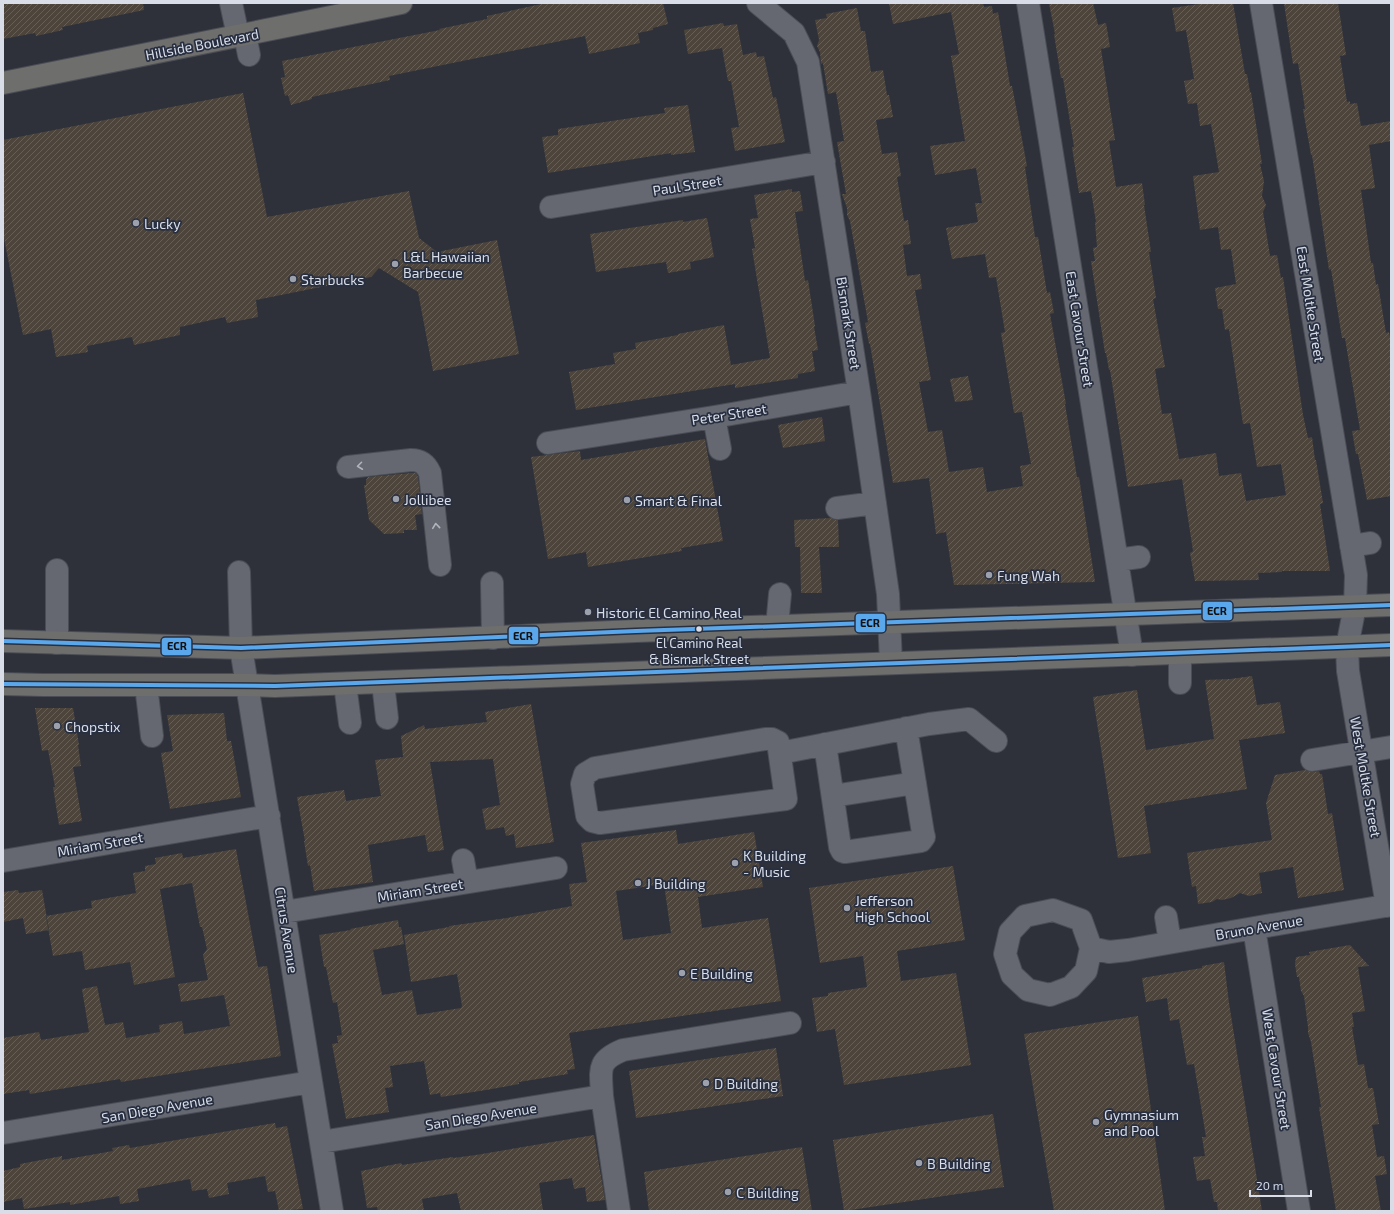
<svg xmlns="http://www.w3.org/2000/svg" width="1394" height="1214" font-family="'Exo 2',sans-serif">
  <defs>
    <pattern id="building-hatch" width="6" height="6" patternUnits="userSpaceOnUse"><rect width="6" height="6" fill="#4d453c"/><path d="M-1 1l2-2M0 6l6-6M5 7l2-2" fill="none" stroke="#665f58"/></pattern>
  </defs>
  <rect width="100%" height="100%" fill="#2e313a"/>
  <!-- building -->
  <path fill="url(#building-hatch)" fill-rule="evenodd" d="M3 3H143L144 10 62 27 63 30 36 36 35 33 3 39Z
    M546 3H663L668 24 653 28V30L638 33 640 43 589 54 585 36 389 76 390 80 312 97V99L291 105 288 95 285 96 281 78 285 77 282 61 440 30 439 29 487 19V16Z
    M889 3H983L984 7 992 6 993 14 998 12 1010 86H1012L1027 166 1025 167 1035 237H1038L1047 293 1050 292 1054 313 1050 314 1066 404H1065L1077 477H1079L1095 582 954 585 946 532 936 534 929 478 893 483 870 344H869L865 323 868 322 850 221 847 215V208L842 194H846L837 142 844 141 836 92 828 94 823 63 821 64 820 52 817 46 819 40 815 20 827 18 826 14 857 8 861 31H865L871 72 883 70 887 95H889L893 117 876 120 882 154 897 152 901 176 897 177 904 221 908 220 911 244 903 245 907 276 920 274 922 289 915 290 931 380 919 382 928 432 942 430 949 472 983 467 987 492 1023 486 1020 466 1031 464 1022 412 1014 413 1001 333 1005 332 996 277 989 278 985 254 952 259 946 228 978 222 975 203H982L976 168 935 175 930 146 965 141 951 56 959 54 951 12 893 24Z
    M1049 3H1093L1098 25 1106 23 1110 47 1101 49 1115 140 1109 141 1116 187 1142 183 1145 205H1144L1151 252H1149L1156 298 1153 299 1165 367 1155 369 1162 414 1171 413 1179 459 1216 453 1219 476 1241 473 1246 501 1286 495 1281 464 1257 467 1250 423 1243 424 1229 329 1225 330 1222 309H1218L1215 288 1236 284 1231 249 1221 250 1218 227 1200 230 1193 176 1219 172 1211 124 1200 126 1197 103 1188 104 1184 81 1194 79 1186 30 1176 32 1172 8 1206 3H1233L1245 74H1247L1250 92H1251L1262 164H1260L1264 181 1262 196 1266 205 1263 212 1270 256 1277 255 1281 278 1283 277 1303 415 1308 438 1312 437 1315 460H1316L1323 503 1320 504 1330 571H1282V572L1258 573 1259 580 1195 581 1190 553 1193 551 1182 479 1128 487 1110 370H1109L1106 353H1105L1091 261H1095L1093 248 1097 247 1095 222H1096L1091 191 1079 193 1072 147H1074L1063 78H1061L1054 34H1055Z
    M1284 3H1338L1346 55 1340 56 1347 102 1350 101V104L1357 103 1361 126 1391 121V141L1369 145 1375 188 1361 190 1371 263H1373L1376 285 1378 284 1386 333 1389 332 1391 342V496L1367 500 1358 454H1356L1352 431 1360 430 1350 369 1345 338H1342L1331 269 1329 270 1312 155H1311L1303 109H1305L1298 63 1293 64Z
    M723 23 724 26 737 24 743 55 756 52 757 57 764 56 773 98 776 97 785 142 735 151 731 128 739 127 731 81H728L722 48 688 54 684 30Z
    M243 93 267 217 409 191 419 238 437 252 497 240 519 354 433 371 418 292 379 268 371 277 256 300 258 317 227 323 225 317 180 327V335L134 345 132 337 87 346 88 352 56 357 51 329 23 335 3 233V140Z
    M688 105 695 152 671 155V153L548 173 542 137 558 135V129L665 113 664 108Z
    M792 189V192L800 191 803 211 795 212 805 281 808 280 815 326 814 327 818 350 812 351 815 371 798 374V378L772 382 735 388V384L576 410 569 372 615 364 613 353 636 349 635 343 678 335V334L724 325 731 365 770 358 752 249 755 248 750 219 758 218 754 195Z
    M707 218 714 257 690 262 691 269 668 273 666 262 596 272 590 234 683 220V222Z
    M968 376 973 400 955 402 950 379Z
    M822 417 825 441 783 448 778 425Z
    M705 439 723 541 681 548 682 551 588 567 586 552 548 559 531 457 580 451 581 460Z
    M411 473H416L418 477 422 514 415 515 417 530H404V533L384 534 369 520 364 485H366V480L368 477Z
    M831 518 838 520 839 547H819L822 593H801L800 547H795L794 520Z
    M1252 676 1257 705 1280 702 1285 733 1239 740 1247 789 1144 806 1151 853 1118 858 1093 697 1137 690 1146 750 1214 739 1205 680 1230 679Z
    M531 704 554 842 516 848 514 834 506 836 504 827 486 830 482 809 500 805 493 759 430 762 444 850 428 852 425 835 368 845 373 882 314 891 310 865 308 866 304 841H305L297 797 344 790 346 801 381 796 375 760 403 757 401 736 424 725 425 729 487 722 485 712Z
    M35 708H73L79 745H78L81 766 73 767 82 821 59 825 53 787H55L48 750 42 751Z
    M224 713 227 741H231L241 797 170 809 161 753 173 751 167 715Z
    M1305 770 1314 772 1319 771 1320 774H1322L1328 814 1332 813 1344 890 1298 898 1293 867 1259 873 1262 893 1249 896 1240 893 1231 898 1222 900 1217 899 1212 902 1198 904 1196 886 1192 887 1187 853 1272 840 1266 803 1275 775Z
    M676 830 678 844 754 832 763 887 698 897 702 928 768 918 781 1001 569 1033 575 1069 567 1070 568 1074 519 1082V1084L486 1090 441 1097 440 1093 430 1095 424 1061 390 1066 393 1087 385 1088 389 1112 346 1119 332 1044 338 1043 337 1036 342 1035 337 1002 333 1003 326 967H324L319 935 351 930 350 929 398 920 399 927H401L404 944 373 950 382 995 412 990 417 1015 461 1008 462 1006 457 974 411 982 404 935 449 927V926L507 918 572 906 569 884 587 882 581 843ZM664 884 671 933 623 940 616 891Z
    M236 849 258 967 267 966 281 1056 121 1082 120 1079 30 1094 29 1090 3 1094V1038L39 1032 41 1040 89 1032 82 989 97 986 105 1025 123 1022 126 1038 160 1032 159 1025 182 1021 184 1034 230 1026 224 995 181 1002 178 984 208 980 203 955 207 949 202 927H200L192 883 160 889 175 977 134 985 130 962 85 970 82 951 53 956 46 916 92 908 91 901 136 893 133 873 145 871V866L156 864 155 858 182 853 183 858Z
    M953 866 965 940 897 951 901 981 956 973 971 1065 844 1085 835 1029 817 1032 812 998 828 996V993L867 987 863 956 820 963 809 888Z
    M18 890 19 893 42 890 49 930 26 934 23 918 3 922V892Z
    M1350 945 1369 966 1358 967 1365 1011 1352 1013 1354 1027H1352L1358 1065 1364 1064 1368 1088H1373L1379 1124 1372 1125 1377 1157 1384 1156 1387 1174 1375 1176 1381 1211H1336L1319 1107H1321L1311 1042 1308 1033V1027L1304 996 1301 991 1299 977H1297L1295 964 1296 957 1310 955 1309 952Z
    M1224 962 1229 1003 1262 1211H1218L1217 1202H1214L1210 1179 1197 1181 1193 1157 1205 1156 1202 1137H1206L1194 1064 1187 1065 1179 1019 1170 1021 1167 998 1146 1002 1142 978 1202 968V966Z
    M1138 1016 1165 1211H1054L1024 1034Z
    M776 1048 783 1096 636 1118 629 1071Z
    M993 1114 1004 1187 844 1211 833 1140Z
    M275 1123 276 1128 287 1126 303 1209 279 1211 275 1191 268 1192 265 1176 227 1183 229 1194 209 1198 207 1189 192 1191 190 1179 137 1189 139 1201 120 1204 119 1196 70 1205V1202L24 1209 22 1198 3 1202V1171L20 1167V1164L62 1156V1160L113 1151 112 1148 129 1145 130 1148Z
    M594 1135 605 1200 587 1202 585 1187 574 1189 572 1178 539 1183 543 1211H461L457 1193 422 1199 424 1211H378L377 1207 367 1208 361 1171 401 1163 402 1165 453 1157V1158L476 1155Z
    M802 1147 812 1211H649L644 1172Z"/>
  <g fill="none" stroke-linecap="round" stroke-linejoin="round">
    <defs>
      <path id="minor" d="M231 3 238 36
        M758 3 794 33 808 62 859 392 888 594 891 663
        M1028 3 1132 655
        M1261 3 1356 575 1355 606 1347 647 1348 671 1387 906
        M245 35 249 55
        M551 207 824 162
        M714 417 720 449
        M548 443 714 417 859 392
        M348 467 411 460C421 460 426 464 430 473L440 565
        M837 508 875 503
        M1351 546 1370 543
        M1117 560 1139 557
        M57 570V643
        M239 572 241 648 247 685 332 1211
        M492 583 493 638
        M777 626 780 594
        M383 683 387 718
        M1180 683V653
        M345 684 350 723
        M146 685 152 736
        M765 739H772L778 742 786 799 600 823 592 821 587 816 582 784 585 774 595 768Z
        M825 744 840 847 842 851 845 852 921 841 924 837 923 833 906 728
        M780 753 929 724 969 719 996 741
        M1312 760 1391 747
        M833 796 915 783
        M463 860 467 882
        M3 861 269 816
        M1053 910 1081 920 1091 948 1086 971 1071 987 1050 995 1028 990 1012 975 1005 954 1010 932 1025 916Z
        M284 912 556 868
        M1166 917 1170 942
        M1254 928 1299 1211
        M1091 948 1109 952 1128 950 1254 928 1391 905
        M602 1096 619 1211
        M3 1133 311 1082
        M321 1142 602 1096C601 1070 596 1061 623 1050L790 1023"/>
      <path id="major" d="M3 83 401 3
        M3 641 241 648 636 631 1391 605
        M3 684 43 685H247L275 686 1391 645"/>
    </defs>
    <!-- minor casing -->
    <use href="#minor" stroke="#4a4d55" stroke-width="24"/>
    <!-- major casing -->
    <use href="#major" stroke="#4a4d55" stroke-width="24"/>
    <!-- minor -->
    <use href="#minor" stroke="#656870" stroke-width="22"/>
    <!-- major -->
    <use href="#major" stroke="#6e6e6d" stroke-width="22"/>
    <defs>
      <path id="bus-1" d="M3 641 241 648 636 631 1391 605
        M3 684 275 686 1391 645"/>
    </defs>
    <!-- bus-1 casing -->
    <use href="#bus-1" stroke="#282f40" stroke-width="7"/>
    <!-- bus-1 -->
    <use href="#bus-1" stroke="#5aa8eb" stroke-width="4"/>
  </g>
  <!-- one-way arrows -->
  <defs><path id="oneway-chevron" d="M-2-3.5L2.5 0L-2 3.5" fill="none" stroke-width="1.6" stroke-linecap="round" stroke-linejoin="round"/></defs>
  <g stroke="#b0b4be">
    <use href="#oneway-chevron" transform="translate(360 466) rotate(173)"/>
    <use href="#oneway-chevron" transform="translate(436 526) rotate(-96)"/>
  </g>
  <!-- markers -->
  <g fill="#9ca1ab" stroke="#282f40" stroke-width="1.5">
    <circle cx="136" cy="223" r="4"/>
    <circle cx="395" cy="264" r="4"/>
    <circle cx="293" cy="279" r="4"/>
    <circle cx="396" cy="499" r="4"/>
    <circle cx="627" cy="500" r="4"/>
    <circle cx="989" cy="575" r="4"/>
    <circle cx="588" cy="612" r="4"/>
    <circle cx="57" cy="726" r="4"/>
    <circle cx="735" cy="863" r="4"/>
    <circle cx="638" cy="883" r="4"/>
    <circle cx="847" cy="908" r="4"/>
    <circle cx="682" cy="973" r="4"/>
    <circle cx="706" cy="1083" r="4"/>
    <circle cx="1096" cy="1122" r="4"/>
    <circle cx="919" cy="1163" r="4"/>
    <circle cx="728" cy="1192" r="4"/>
  </g>
  <circle fill="#d8dde8" stroke="#282f40" stroke-width="1.5" cx="699" cy="629" r="3.5"/>
  <g text-anchor="middle" dominant-baseline="central" stroke-width="3.5" stroke-linejoin="round" paint-order="stroke">
    <!-- bus labels -->
    <g font-size="13" fill="#d8dde8" stroke="#282f40">
      <text x="699" y="643">El Camino Real<tspan x="699" dy="16">&amp; Bismark Street</tspan></text>
    </g>
    <!-- street labels -->
    <g font-size="14" fill="#d8dde8" stroke="#282f40">
      <text transform="translate(202 44) rotate(-11)">Hillside Boulevard</text>
      <text transform="translate(687 185) rotate(-9)">Paul Street</text>
      <text transform="translate(1311 304) rotate(81)">East Moltke Street</text>
      <text transform="translate(849 323) rotate(81)">Bismark Street</text>
      <text transform="translate(1080 329) rotate(81)">East Cavour Street</text>
      <text transform="translate(729 414) rotate(-9)">Peter Street</text>
      <text transform="translate(1366 777) rotate(80)">West Moltke Street</text>
      <text transform="translate(100 844) rotate(-10)">Miriam Street</text>
      <text transform="translate(420 890) rotate(-9)">Miriam Street</text>
      <text transform="translate(1259 927) rotate(-10)">Bruno Avenue</text>
      <text transform="translate(287 930) rotate(81)">Citrus Avenue</text>
      <text transform="translate(1277 1069) rotate(81)">West Cavour Street</text>
      <text transform="translate(157 1108) rotate(-10)">San Diego Avenue</text>
      <text transform="translate(481 1116) rotate(-9)">San Diego Avenue</text>
    </g>
    <!-- poi labels -->
    <g font-size="14" fill="#d8dde8" stroke="#282f40" text-anchor="start">
      <text x="144" y="223">Lucky</text>
      <text x="403" y="256">L&amp;L Hawaiian<tspan x="403" dy="16">Barbecue</tspan></text>
      <text x="301" y="279">Starbucks</text>
      <text x="404" y="499">Jollibee</text>
      <text x="635" y="500">Smart &amp; Final</text>
      <text x="997" y="575">Fung Wah</text>
      <text x="596" y="612">Historic El Camino Real</text>
      <text x="65" y="726">Chopstix</text>
      <text x="743" y="855">K Building<tspan x="743" dy="16">- Music</tspan></text>
      <text x="646" y="883">J Building</text>
      <text x="855" y="900">Jefferson<tspan x="855" dy="16">High School</tspan></text>
      <text x="690" y="973">E Building</text>
      <text x="714" y="1083">D Building</text>
      <text x="1104" y="1114">Gymnasium<tspan x="1104" dy="16">and Pool</tspan></text>
      <text x="927" y="1163">B Building</text>
      <text x="736" y="1192">C Building</text>
    </g>
  </g>
  <g stroke="#282f40" stroke-width="1.5">
    <rect x="1202" y="601" width="31" height="20" rx="4" fill="#5aa8eb"/>
    <rect x="855" y="613" width="31" height="20" rx="4" fill="#5aa8eb"/>
    <rect x="508" y="626" width="31" height="19" rx="4" fill="#5aa8eb"/>
    <rect x="161" y="637" width="31" height="19" rx="4" fill="#5aa8eb"/>
  </g>
  <g font-size="11" text-anchor="middle" font-weight="bold" fill="#111">
    <text x="1217" y="615">ECR</text>
    <text x="870" y="627">ECR</text>
    <text x="523" y="640">ECR</text>
    <text x="177" y="650">ECR</text>
  </g>
  <!-- border -->
  <rect width="1394" height="1214" fill="none" stroke="#d8dde8" stroke-width="8"/>
  <!-- scale -->
  <path d="M1250 1190v6h61v-6" fill="none" stroke="#d8dde8" stroke-width="2"/>
  <text x="1256" y="1190" font-size="12" fill="#d8dde8" stroke="#282f40" stroke-width="3" paint-order="stroke">20 m</text>
</svg>
